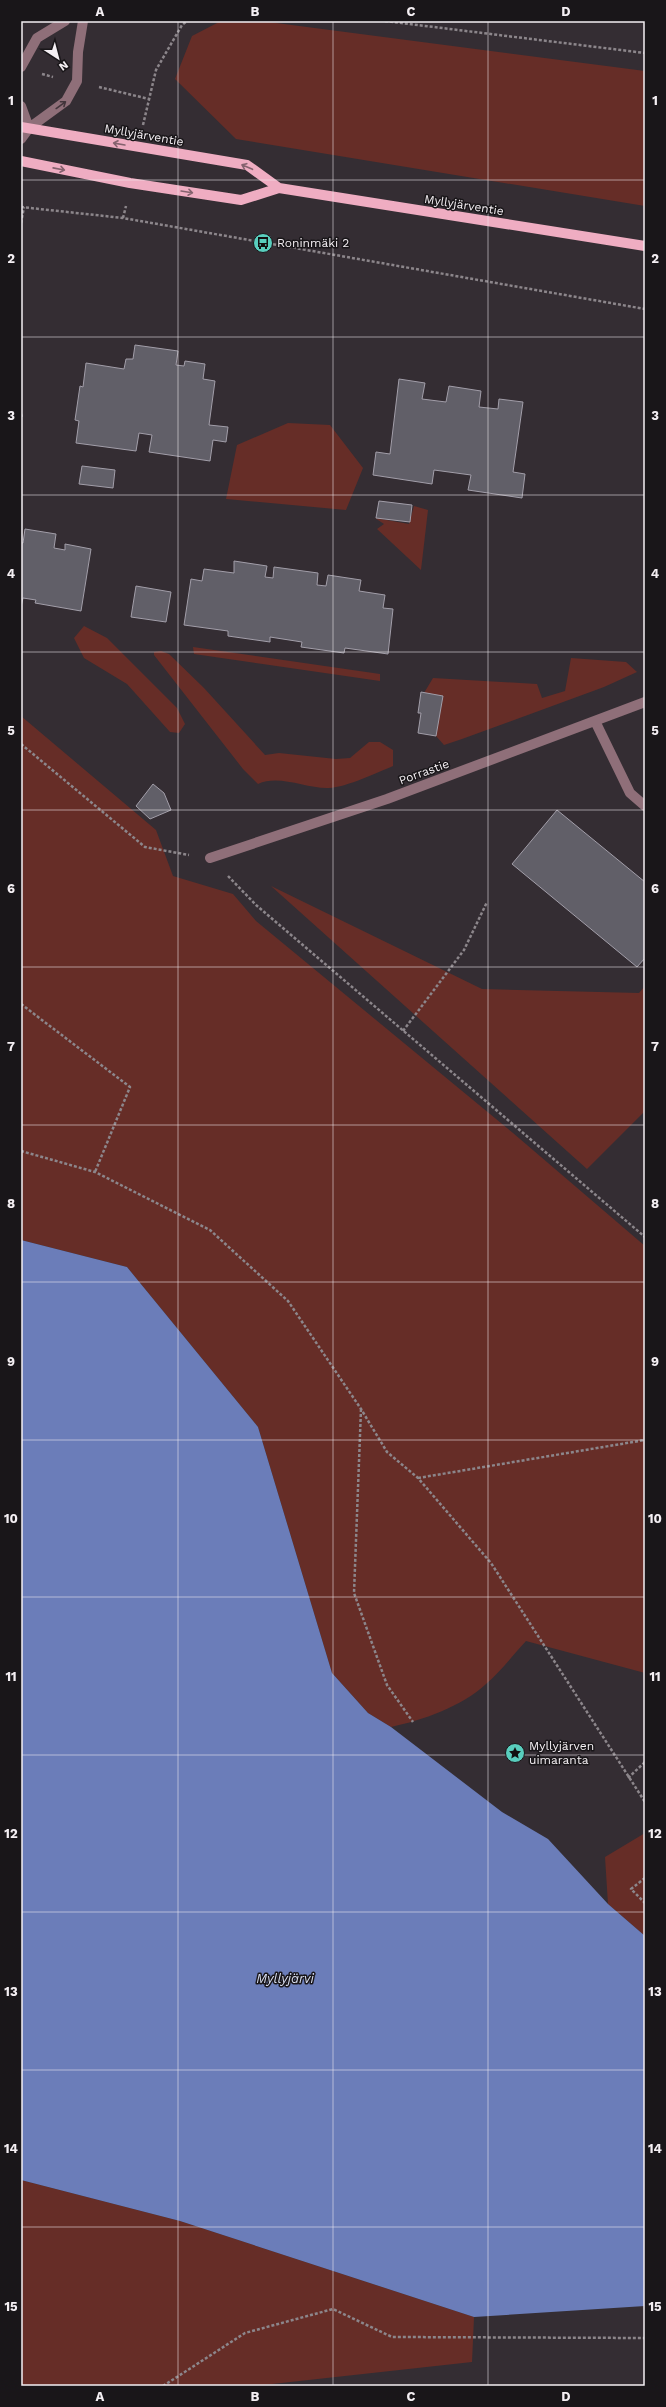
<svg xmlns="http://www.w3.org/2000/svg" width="666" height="2407" font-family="'Work Sans',sans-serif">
  <rect width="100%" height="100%" fill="#342d33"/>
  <!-- green -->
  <path fill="#662d27" d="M221 21H261L645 71V206L236 139 175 79 192 36Z
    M288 423 330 425 363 468 346 510 226 499 237 445Z
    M414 506 428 510 421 570 377 529 384 524 375 518 409 524Z
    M84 626 107 638 177 708 185 724 179 733 170 732 127 684 84 658 74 638Z
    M193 647 380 674V681L194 654Z
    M161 651 169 654 204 688 265 755 279 753 336 759 350 758 369 742H380L393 750V766C376 773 347 787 329 788 307 789 279 774 258 784L243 769 154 655V652Z
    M571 658 626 662 637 672 604 687 462 739 444 745 436 736 443 696 424 693 433 678 537 684 542 698 565 691Z
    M21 716 156 830 173 876 233 894 256 921 513 1133 645 1246V1673L526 1641C513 1655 501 1671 486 1684 461 1707 423 1720 391 1727L368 1713 332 1673 258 1427 127 1267 21 1240Z
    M271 886 482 989 639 993 645 986V1111L587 1169Z
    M645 1833V1936L608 1904 605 1857Z
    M21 2180 180 2221 474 2317 472 2362 253 2386H21Z"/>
  <!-- water -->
  <path fill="#6b7db9" d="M21 1240 127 1267 258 1427 332 1673 368 1713 391 1727 502 1812 548 1839 608 1904 645 1936V2306L474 2317 180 2221 21 2180Z"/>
  <!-- building -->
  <path fill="#615f68" stroke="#a29ea9" d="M135 345 178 351 176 365 184 366 185 361 205 364 203 379 215 381 209 425 228 427 226 442 213 440 210 461 149 452 152 435 139 433 136 451 76 443 79 421 75 420 80 386 83 387 86 363 124 369 126 359H133Z
    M399 379 425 383 422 399 446 402 449 386 481 391 479 407 498 409 499 399 523 402 513 472 525 474 522 498 468 490 471 475 434 470 432 484 373 475 376 452 390 454Z
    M82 466 115 470 113 488 79 484Z
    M379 501 412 505 410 522 376 518Z
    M25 529 56 534 54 548 65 550V544L91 549 81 611 35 603 36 600 23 598 21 607V543H23Z
    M234 561 267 566 265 577 273 578 274 567 318 573 317 585 326 586 328 575 361 580 359 591 385 595 383 608 393 609 388 654 345 648 344 653 301 647 302 642 270 637V642L228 636V631L184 625 191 579 202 581 204 569 234 573Z
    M136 586 171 592 166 622 131 617Z
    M421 692 443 696 436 736 418 733 421 713H418Z
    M153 784 164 793 171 810 150 819 136 806Z
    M557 810 645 882V958L637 967 512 864Z"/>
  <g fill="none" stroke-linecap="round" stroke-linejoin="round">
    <!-- path -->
    <path stroke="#8c868b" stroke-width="2.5" stroke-dasharray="3 2" stroke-linecap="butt" d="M385 21 645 53
      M42 74 53 77
      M99 87 149 99
      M143 125 156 70 182 25 187 21
      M21 207 123 218 645 309
      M123 218 126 206
      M21 223 24 207
      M21 414 22 417
      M21 744 145 847 189 855
      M228 876 256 905 645 1237
      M21 1004 130 1087 95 1172
      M403 1031 464 950 487 902
      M21 1151 95 1172 210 1230 288 1301 361 1409 387 1452 418 1478 491 1563 645 1802
      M361 1409 354 1593 387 1685 413 1722
      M418 1478 645 1440
      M628 1778 645 1762
      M645 1878 631 1889 645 1903
      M163 2386 245 2333 333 2309 392 2337 645 2338"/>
    <!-- minor -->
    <path stroke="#8f6f79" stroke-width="10" d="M21 67 37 38 65 21
      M21 106 29 128
      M21 139 29 128 66 101 77 81 78 52 83 21
      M595 721 630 793 645 806
      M210 858 387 799 645 702"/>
    <!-- major -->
    <path stroke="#efadc2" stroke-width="10" d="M21 127 247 165 279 188 645 246
      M21 161 130 183 241 200 279 188"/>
  </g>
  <!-- one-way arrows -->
  <defs><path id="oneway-shaft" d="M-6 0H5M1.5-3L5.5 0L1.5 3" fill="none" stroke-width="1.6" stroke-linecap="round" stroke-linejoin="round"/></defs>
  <use stroke="#42353b" href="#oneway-shaft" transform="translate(61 105) rotate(-36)"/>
  <g stroke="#84626e">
    <use href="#oneway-shaft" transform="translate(119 144) rotate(-170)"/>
    <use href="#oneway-shaft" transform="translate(247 167) rotate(-157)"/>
    <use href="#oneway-shaft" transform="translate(59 169) rotate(11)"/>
    <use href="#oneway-shaft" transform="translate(187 192) rotate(9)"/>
  </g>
  <!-- grid -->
  <path fill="none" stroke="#f4eff3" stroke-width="1" stroke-opacity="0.55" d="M178 21V2386M333 21V2386M488 21V2386M21 180H645M21 337H645M21 495H645M21 652H645M21 810H645M21 967H645M21 1125H645M21 1282H645M21 1440H645M21 1597H645M21 1755H645M21 1912H645M21 2070H645M21 2227H645"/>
  <!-- icons -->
  <defs>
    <symbol id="bus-disc" viewBox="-11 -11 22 22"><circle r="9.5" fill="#59cebe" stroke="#191619"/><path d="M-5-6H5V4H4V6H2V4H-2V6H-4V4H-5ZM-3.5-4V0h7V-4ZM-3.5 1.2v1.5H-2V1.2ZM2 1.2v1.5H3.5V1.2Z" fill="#111"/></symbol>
    <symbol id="sight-disc" viewBox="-11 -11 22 22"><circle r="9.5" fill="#59cebe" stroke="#191619"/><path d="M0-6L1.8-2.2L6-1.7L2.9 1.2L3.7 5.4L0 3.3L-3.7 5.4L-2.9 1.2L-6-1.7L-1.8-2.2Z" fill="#111"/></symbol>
  </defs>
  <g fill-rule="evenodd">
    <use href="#bus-disc" x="252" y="232" width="22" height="22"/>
    <use href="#sight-disc" x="504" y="1742" width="22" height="22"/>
  </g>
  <g text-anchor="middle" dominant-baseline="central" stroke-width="3" stroke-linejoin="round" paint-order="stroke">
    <!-- street labels -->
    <g font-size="12" fill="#f4eff3" stroke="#191619">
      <text transform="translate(144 135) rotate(10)">Myllyjärventie</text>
      <text transform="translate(464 205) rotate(9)">Myllyjärventie</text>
      <text transform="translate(424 772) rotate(-20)">Porrastie</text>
    </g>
    <!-- poi labels -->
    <g font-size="12" fill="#f4eff3" stroke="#191619" text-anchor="start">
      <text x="277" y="243">Roninmäki 2</text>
      <text x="529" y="1746">Myllyjärven<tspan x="529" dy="14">uimaranta</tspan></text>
    </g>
    <!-- water labels -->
    <g font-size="13" font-style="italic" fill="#d8def0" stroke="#191619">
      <text x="285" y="1978">Myllyjärvi</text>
    </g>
  </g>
  <!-- border -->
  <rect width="666" height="2407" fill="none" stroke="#191619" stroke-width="44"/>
  <!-- north arrow -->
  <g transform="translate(58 58) rotate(144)" stroke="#191619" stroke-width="3" paint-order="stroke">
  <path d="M0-3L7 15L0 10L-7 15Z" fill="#f4eff3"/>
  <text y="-6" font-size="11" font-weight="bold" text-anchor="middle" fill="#f4eff3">N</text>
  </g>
  <rect x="22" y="22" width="622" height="2363" fill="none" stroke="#f4eff3" stroke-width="1.5"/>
  <g font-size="13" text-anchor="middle" font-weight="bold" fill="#f4eff3">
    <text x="100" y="16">A</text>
    <text x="255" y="16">B</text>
    <text x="411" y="16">C</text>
    <text x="566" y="16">D</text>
    <text x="11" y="105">1</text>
    <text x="655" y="105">1</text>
    <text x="11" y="263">2</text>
    <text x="655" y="263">2</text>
    <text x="11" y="420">3</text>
    <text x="655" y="420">3</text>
    <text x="11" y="578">4</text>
    <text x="655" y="578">4</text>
    <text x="11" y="735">5</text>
    <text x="655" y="735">5</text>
    <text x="11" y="893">6</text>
    <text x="655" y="893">6</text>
    <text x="11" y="1051">7</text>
    <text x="655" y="1051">7</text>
    <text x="11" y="1208">8</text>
    <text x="655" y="1208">8</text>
    <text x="11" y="1366">9</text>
    <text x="655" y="1366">9</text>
    <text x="11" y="1523">10</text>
    <text x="655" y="1523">10</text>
    <text x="11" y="1681">11</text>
    <text x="655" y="1681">11</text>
    <text x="11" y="1838">12</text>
    <text x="655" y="1838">12</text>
    <text x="11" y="1996">13</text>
    <text x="655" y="1996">13</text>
    <text x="11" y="2153">14</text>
    <text x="655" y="2153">14</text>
    <text x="11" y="2311">15</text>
    <text x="655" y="2311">15</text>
    <text x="100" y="2401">A</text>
    <text x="255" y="2401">B</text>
    <text x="411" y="2401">C</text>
    <text x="566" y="2401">D</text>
  </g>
</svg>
